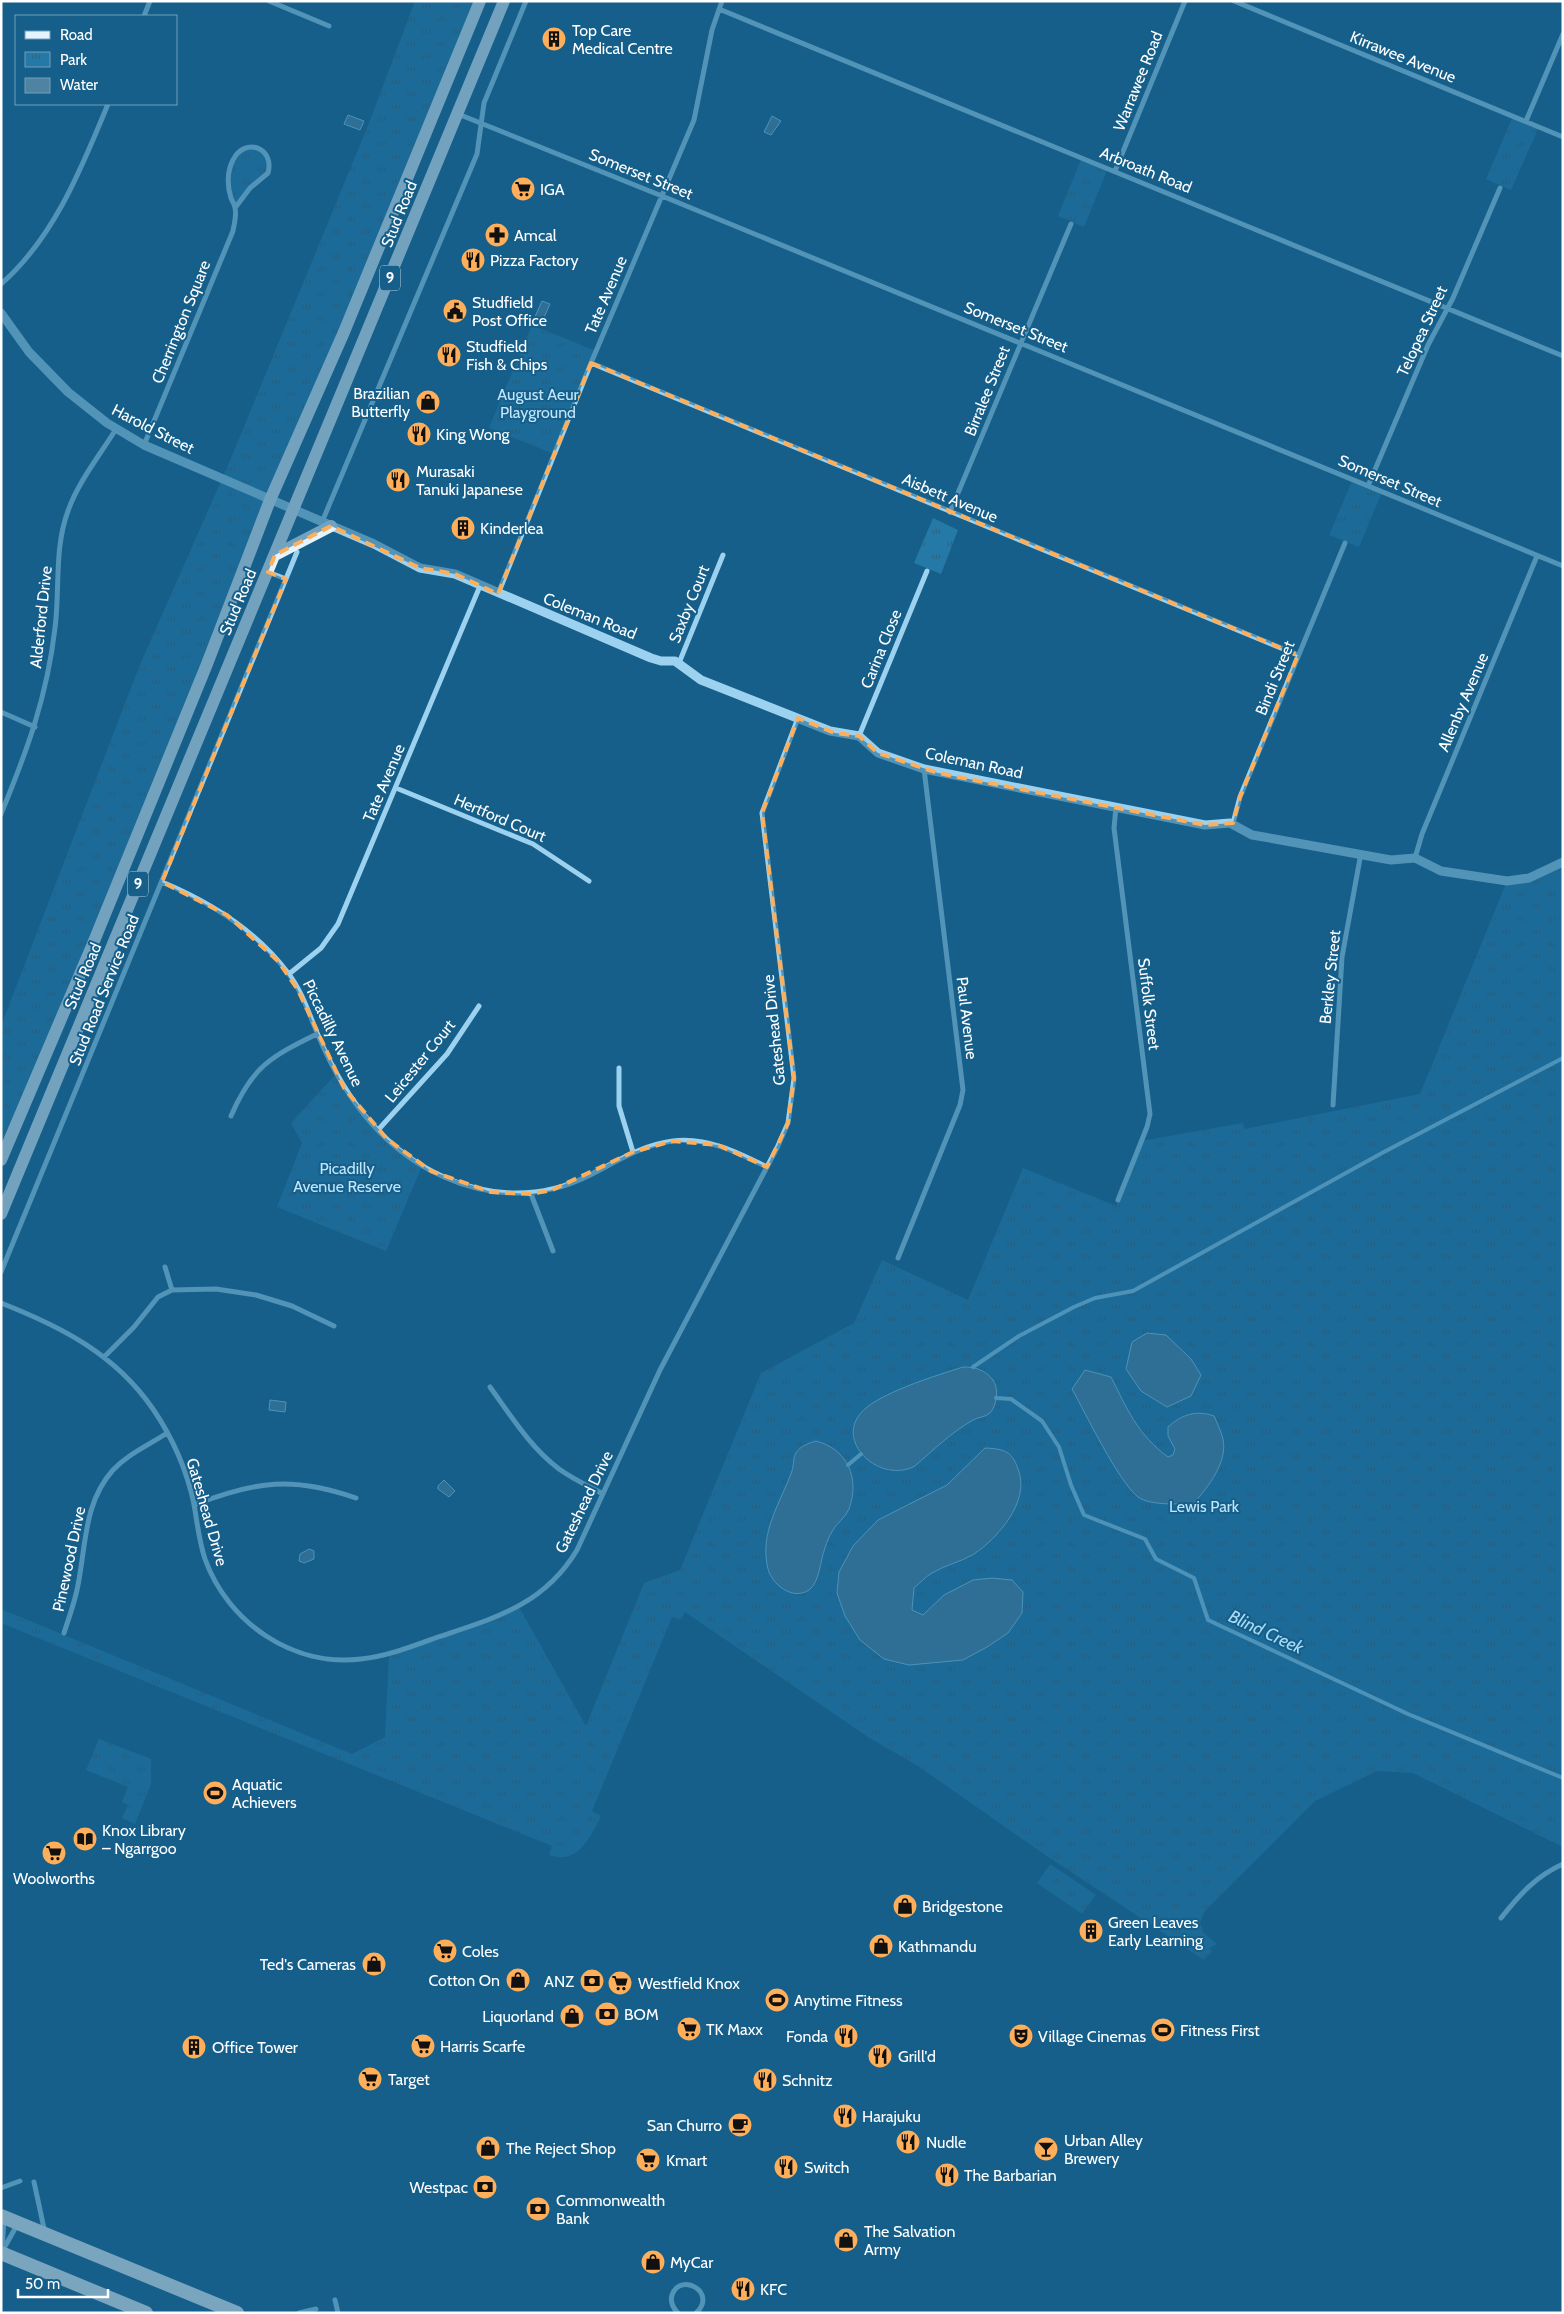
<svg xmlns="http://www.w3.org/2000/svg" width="1564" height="2314" font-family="Cabin,sans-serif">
  <defs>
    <pattern id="park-tufts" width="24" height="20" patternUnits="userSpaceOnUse" patternTransform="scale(1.25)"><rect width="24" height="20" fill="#2479a7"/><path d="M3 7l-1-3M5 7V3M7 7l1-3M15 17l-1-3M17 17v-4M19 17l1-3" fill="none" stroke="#38627a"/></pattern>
  </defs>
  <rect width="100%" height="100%" fill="#155f8a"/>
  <!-- park -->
  <path fill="url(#park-tufts)" d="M415 1H477L1 1160V1026L139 667 229 463 369 123Z
    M1513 116 1539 127 1511 190 1486 179Z
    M245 148 263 150 269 169 235 208C226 177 225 173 245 148Z
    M1082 157 1108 168 1084 227 1058 216Z
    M532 325 596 351 554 454 489 428Z
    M1353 479 1382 492 1359 547 1329 535Z
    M933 518 958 530 941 574 914 563Z
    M1563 862V1847L1413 1773 1377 1771 1315 1801 1204 1912 1200 1923 1204 1933 1217 1944 1209 1948 1212 1951 1204 1960 1041 1852 918 1766 868 1737 685 1612 681 1620 672 1617 592 1811 601 1816C590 1838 578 1865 549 1855L552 1846 1 1623V1609L352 1754 385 1737 389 1654 519 1607 586 1726 644 1583 680 1570 761 1373 854 1323 882 1260 968 1300 1023 1168 1116 1206 1141 1141 1243 1123 1244 1129 1420 1094 1507 881Z
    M336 1074 378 1130 422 1166 386 1251 277 1207 302 1143 291 1123Z
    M99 1739 151 1759V1784L135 1824 122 1818 128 1805 122 1802 128 1787 86 1770Z
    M1050 1864 1096 1895 1082 1914 1037 1883Z"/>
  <!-- water -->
  <path fill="#4e84a2" stroke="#8ed0f2" d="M348 115 364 121 360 130 344 124Z
    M772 116 781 121 771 135 764 132Z
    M542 301 550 304 542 322 534 319Z
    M1147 1333 1166 1335 1191 1359 1201 1375 1191 1396 1167 1407 1141 1391 1126 1369 1132 1342Z
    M963 1367C976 1367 985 1370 993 1380 999 1388 997 1406 990 1413 986 1417 978 1417 973 1420 952 1432 933 1450 915 1466 881 1484 836 1444 860 1414 875 1394 938 1375 963 1367Z
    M1085 1370 1111 1377C1127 1409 1138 1435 1168 1457L1173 1455 1175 1449 1168 1436V1427C1182 1414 1197 1410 1214 1416 1217 1423 1221 1431 1223 1439 1228 1462 1208 1487 1194 1503 1180 1504 1150 1506 1138 1497 1118 1481 1086 1414 1072 1389Z
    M270 1400 286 1402 285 1412 269 1410Z
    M816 1441C848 1449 860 1479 849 1509 845 1518 837 1523 833 1530 829 1536 827 1542 825 1548 820 1560 820 1582 809 1590 792 1601 772 1584 768 1569 759 1532 780 1504 792 1471 794 1465 793 1457 796 1453 800 1446 809 1443 816 1441Z
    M985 1448C1006 1449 1013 1452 1019 1472 1029 1502 998 1538 974 1554 961 1562 945 1565 932 1573 925 1577 920 1583 914 1588L912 1610 923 1615 944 1595 973 1580 992 1578 1012 1580 1023 1592 1022 1613 1008 1633 987 1647 963 1660 909 1665 884 1659 860 1640 845 1616 837 1593 839 1572 853 1546 878 1520 947 1485Z
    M444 1480 455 1491 449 1497 438 1489V1486Z
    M309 1549 314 1551V1559L304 1563 299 1561 300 1554Z"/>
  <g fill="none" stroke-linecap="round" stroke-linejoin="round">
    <!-- stream -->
    <path stroke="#8ed0f2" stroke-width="4" d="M973 1367 1019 1336 1074 1307 1095 1298 1133 1291 1382 1153 1563 1058
      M996 1398 1011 1399 1042 1421 1059 1447 1071 1485 1084 1515 1145 1539 1156 1559 1194 1578 1208 1620 1408 1714 1563 1778
      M848 1465 861 1454"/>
    <!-- minor -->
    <path stroke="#9cd2ef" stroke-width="5" d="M269 1 329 26
      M1234 1 1563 137
      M719 9 1563 356
      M144 16 150 1
      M458 114 662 196 1563 566
      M1526 121 1563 34
      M1115 171 1185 1
      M1 284C54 238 82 167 108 104
      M591 363 1298 655
      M144 445 233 231C234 224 237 216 235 208 235 205 232 201 231 198 227 186 227 171 233 160 245 136 275 148 268 173L250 188 235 208
      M1368 486 1428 345 1453 298 1500 188
      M950 512 1071 224
      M322 522 477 154 484 103 526 1
      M268 572 286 579
      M498 594 591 363 694 120 712 30 722 1
      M679 663 723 555
      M1 712 35 727
      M859 736 927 571
      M396 788 533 844 589 881
      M1116 807 1114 828 1150 1114 1147 1127 1118 1200
      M1 814C27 751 47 697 55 628 60 590 54 548 68 511 78 482 100 455 116 429
      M1233 823 1240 797 1345 543
      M1415 858 1422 834 1537 556
      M162 882C210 902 256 930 288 973 302 991 309 1014 318 1035 343 1095 383 1150 444 1177 491 1198 542 1199 588 1176 616 1162 641 1145 673 1141 707 1137 737 1152 767 1167
      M289 974 321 948 338 924 480 586
      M619 1068V1106L633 1152
      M1333 1105 1342 957 1361 853
      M231 1116C252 1067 270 1057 317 1034
      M378 1130 447 1054 479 1006
      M531 1194 553 1251
      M898 1258 960 1105 963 1090 924 769
      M165 1267 172 1290
      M1 1272 297 552
      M1 1303C62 1327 115 1354 153 1409 172 1437 187 1471 194 1504 197 1522 199 1541 205 1559 228 1623 293 1667 361 1659 388 1656 413 1646 438 1637 495 1618 544 1605 577 1550L660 1370 777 1148 788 1123 794 1078 762 813 798 718
      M104 1357 134 1327 158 1297 172 1290 216 1289 256 1295 292 1306 334 1326
      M490 1387C511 1416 530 1447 559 1469 573 1479 588 1486 603 1494
      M194 1505C256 1481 293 1476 356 1498
      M64 1633C69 1617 75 1602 78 1585 86 1545 84 1502 113 1470 128 1454 149 1445 167 1433
      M1501 1918C1519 1895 1536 1876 1563 1864
      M34 2182 45 2233
      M1 2188 20 2181
      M3 2250 17 2225
      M2 2252 4 2218
      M335 2300 338 2313
      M299 2313 316 2309
      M678 2313C673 2308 670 2302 672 2295 681 2271 718 2293 696 2313"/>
    <!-- tertiary -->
    <path stroke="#9cd2ef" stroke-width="9" d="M1 313 29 352 68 392 107 423 144 445 374 544 420 568 455 574 651 658 661 661H675L701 680 830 731 859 736 878 753 924 769 1205 825 1230 823 1252 835 1264 837 1391 860 1415 858 1441 871 1507 881 1529 878 1563 862"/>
    <!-- primary -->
    <path stroke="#e4f4ff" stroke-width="12" d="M275 555 331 526
      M1 1160 92 946 207 664 270 500 344 332 480 1
      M1 1214 504 1"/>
    <!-- trunk -->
    <path stroke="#f2faff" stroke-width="14" d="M1 2216 237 2313
      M1 2253 146 2313"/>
  </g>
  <!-- marked area -->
  <path d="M0 0H1564V2314H0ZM591 363 1298 655 1240 797 1233 823 1205 825 938 773 878 753 859 736 835 733 798 718 762 813 794 1078 788 1123 767 1167 718 1145 673 1141 633 1152 552 1190 531 1194 491 1192 431 1171 387 1139 344 1088 298 990 278 961 227 915 162 882 286 579 268 572 275 555 331 526 420 568 455 574 498 594Z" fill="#155f8a" fill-opacity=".55" fill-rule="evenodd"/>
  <path fill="none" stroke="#ffaf5a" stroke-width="4" stroke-dasharray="10 6" stroke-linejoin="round" d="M591 363 1298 655 1240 797 1233 823 1205 825 938 773 878 753 859 736 835 733 798 718 762 813 794 1078 788 1123 767 1167 718 1145 673 1141 633 1152 552 1190 531 1194 491 1192 431 1171 387 1139 344 1088 298 990 278 961 227 915 162 882 286 579 268 572 275 555 331 526 420 568 455 574 498 594Z"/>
  <!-- icons -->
  <defs>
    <symbol id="building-disc" viewBox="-11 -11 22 22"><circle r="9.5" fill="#ffaf5a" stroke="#155f8a"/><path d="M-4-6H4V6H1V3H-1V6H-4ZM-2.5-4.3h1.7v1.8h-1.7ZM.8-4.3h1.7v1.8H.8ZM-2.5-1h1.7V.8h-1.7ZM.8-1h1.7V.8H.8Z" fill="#111"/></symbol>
    <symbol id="supermarket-disc" viewBox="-11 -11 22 22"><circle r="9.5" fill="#ffaf5a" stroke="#155f8a"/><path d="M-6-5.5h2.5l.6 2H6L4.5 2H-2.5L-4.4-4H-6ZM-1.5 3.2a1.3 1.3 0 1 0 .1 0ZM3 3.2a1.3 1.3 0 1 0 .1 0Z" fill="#111"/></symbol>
    <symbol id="pharmacy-disc" viewBox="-11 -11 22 22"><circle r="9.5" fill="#ffaf5a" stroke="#155f8a"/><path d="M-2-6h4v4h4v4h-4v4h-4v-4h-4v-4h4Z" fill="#111"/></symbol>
    <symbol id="restaurant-disc" viewBox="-11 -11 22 22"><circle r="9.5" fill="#ffaf5a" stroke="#155f8a"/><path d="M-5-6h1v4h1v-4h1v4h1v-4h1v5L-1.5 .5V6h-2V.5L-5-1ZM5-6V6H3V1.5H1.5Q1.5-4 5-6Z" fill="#111"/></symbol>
    <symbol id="civic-disc" viewBox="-11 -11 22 22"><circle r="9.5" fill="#ffaf5a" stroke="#155f8a"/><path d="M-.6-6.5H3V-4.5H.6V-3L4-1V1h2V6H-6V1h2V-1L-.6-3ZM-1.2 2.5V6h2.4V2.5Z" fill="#111"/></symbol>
    <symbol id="shop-disc" viewBox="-11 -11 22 22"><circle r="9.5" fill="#ffaf5a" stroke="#155f8a"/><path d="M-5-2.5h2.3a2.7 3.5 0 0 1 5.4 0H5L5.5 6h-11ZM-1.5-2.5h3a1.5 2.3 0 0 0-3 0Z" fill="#111"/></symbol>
    <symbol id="stadium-disc" viewBox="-11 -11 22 22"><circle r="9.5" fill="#ffaf5a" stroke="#155f8a"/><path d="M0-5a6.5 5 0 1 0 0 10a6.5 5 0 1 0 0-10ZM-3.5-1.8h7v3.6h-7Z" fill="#111"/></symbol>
    <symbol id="library-disc" viewBox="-11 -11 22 22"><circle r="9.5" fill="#ffaf5a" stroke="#155f8a"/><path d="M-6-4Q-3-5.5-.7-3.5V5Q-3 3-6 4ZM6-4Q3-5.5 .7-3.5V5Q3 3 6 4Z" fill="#111"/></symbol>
    <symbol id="bank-disc" viewBox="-11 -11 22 22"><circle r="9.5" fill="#ffaf5a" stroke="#155f8a"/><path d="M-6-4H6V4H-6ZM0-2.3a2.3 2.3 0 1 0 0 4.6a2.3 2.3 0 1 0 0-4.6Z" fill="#111"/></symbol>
    <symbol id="theatre-disc" viewBox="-11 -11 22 22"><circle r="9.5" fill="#ffaf5a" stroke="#155f8a"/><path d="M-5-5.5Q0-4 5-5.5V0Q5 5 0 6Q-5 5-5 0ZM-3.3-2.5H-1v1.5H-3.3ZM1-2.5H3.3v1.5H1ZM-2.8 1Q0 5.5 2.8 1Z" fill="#111"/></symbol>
    <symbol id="cafe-disc" viewBox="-11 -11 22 22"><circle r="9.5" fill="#ffaf5a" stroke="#155f8a"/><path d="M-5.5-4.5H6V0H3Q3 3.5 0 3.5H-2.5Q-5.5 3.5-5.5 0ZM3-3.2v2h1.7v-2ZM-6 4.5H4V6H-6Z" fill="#111"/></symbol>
    <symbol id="bar-disc" viewBox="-11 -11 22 22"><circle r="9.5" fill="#ffaf5a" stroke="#155f8a"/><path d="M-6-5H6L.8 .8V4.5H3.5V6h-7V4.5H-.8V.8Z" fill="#111"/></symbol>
  </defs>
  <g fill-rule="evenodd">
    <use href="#building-disc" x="540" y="25" width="28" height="28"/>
    <use href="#supermarket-disc" x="509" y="175" width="28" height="28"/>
    <use href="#pharmacy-disc" x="483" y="221" width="28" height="28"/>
    <use href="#restaurant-disc" x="459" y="246" width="28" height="28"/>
    <use href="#civic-disc" x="441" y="297" width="28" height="28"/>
    <use href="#restaurant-disc" x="435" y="341" width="28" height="28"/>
    <use href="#shop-disc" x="414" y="388" width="28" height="28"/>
    <use href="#restaurant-disc" x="405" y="420" width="28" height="28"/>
    <use href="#restaurant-disc" x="384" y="466" width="28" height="28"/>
    <use href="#building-disc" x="449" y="514" width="28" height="28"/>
    <use href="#stadium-disc" x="201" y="1779" width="28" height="28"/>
    <use href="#library-disc" x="71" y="1825" width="28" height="28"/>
    <use href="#supermarket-disc" x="40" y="1839" width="28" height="28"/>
    <use href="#shop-disc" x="891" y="1892" width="28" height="28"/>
    <use href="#building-disc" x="1077" y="1917" width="28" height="28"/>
    <use href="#shop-disc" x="867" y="1932" width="28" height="28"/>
    <use href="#supermarket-disc" x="431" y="1937" width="28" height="28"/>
    <use href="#shop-disc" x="360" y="1950" width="28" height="28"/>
    <use href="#shop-disc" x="504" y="1966" width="28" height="28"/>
    <use href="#bank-disc" x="578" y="1967" width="28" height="28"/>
    <use href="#supermarket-disc" x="606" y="1969" width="28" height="28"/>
    <use href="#stadium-disc" x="763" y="1986" width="28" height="28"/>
    <use href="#bank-disc" x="593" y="2000" width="28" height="28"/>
    <use href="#shop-disc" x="558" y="2002" width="28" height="28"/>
    <use href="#supermarket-disc" x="675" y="2015" width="28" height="28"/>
    <use href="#stadium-disc" x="1149" y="2016" width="28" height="28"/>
    <use href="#restaurant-disc" x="832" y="2022" width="28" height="28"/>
    <use href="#theatre-disc" x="1007" y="2022" width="28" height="28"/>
    <use href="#supermarket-disc" x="409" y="2032" width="28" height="28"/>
    <use href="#building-disc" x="180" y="2033" width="28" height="28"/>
    <use href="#restaurant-disc" x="866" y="2042" width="28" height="28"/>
    <use href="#supermarket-disc" x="356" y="2065" width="28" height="28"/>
    <use href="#restaurant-disc" x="751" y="2066" width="28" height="28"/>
    <use href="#restaurant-disc" x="831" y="2102" width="28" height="28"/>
    <use href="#cafe-disc" x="726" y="2111" width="28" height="28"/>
    <use href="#restaurant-disc" x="894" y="2128" width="28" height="28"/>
    <use href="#shop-disc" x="474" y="2134" width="28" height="28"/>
    <use href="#bar-disc" x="1032" y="2135" width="28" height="28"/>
    <use href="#supermarket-disc" x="634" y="2146" width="28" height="28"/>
    <use href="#restaurant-disc" x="772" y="2153" width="28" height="28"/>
    <use href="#restaurant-disc" x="933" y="2161" width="28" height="28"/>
    <use href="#bank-disc" x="471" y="2173" width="28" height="28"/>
    <use href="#bank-disc" x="524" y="2195" width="28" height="28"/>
    <use href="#shop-disc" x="832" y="2226" width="28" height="28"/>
    <use href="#shop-disc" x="639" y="2248" width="28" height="28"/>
    <use href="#restaurant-disc" x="729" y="2275" width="28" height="28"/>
  </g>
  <g text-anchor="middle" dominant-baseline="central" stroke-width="4" stroke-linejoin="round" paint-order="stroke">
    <!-- shield labels -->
    <g fill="#155f8a" stroke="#b9cfdc" stroke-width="1">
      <rect x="380" y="265.5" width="20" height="25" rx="4"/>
      <rect x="128" y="871.5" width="20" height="25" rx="4"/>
    </g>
    <g font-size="15" font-weight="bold" fill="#fff">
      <text x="390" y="278">9</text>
      <text x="138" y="884">9</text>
    </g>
    <!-- poi labels -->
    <g font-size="16" fill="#fff" stroke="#155f8a" text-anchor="start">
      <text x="572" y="30">Top Care<tspan x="572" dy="18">Medical Centre</tspan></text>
      <text x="540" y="189">IGA</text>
      <text x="514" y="235">Amcal</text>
      <text x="490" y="260">Pizza Factory</text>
      <text x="472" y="302">Studfield<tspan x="472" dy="18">Post Office</tspan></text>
      <text x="466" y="346">Studfield<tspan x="466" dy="18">Fish &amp; Chips</tspan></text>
      <text x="410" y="393" text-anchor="end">Brazilian<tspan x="410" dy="18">Butterfly</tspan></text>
      <text x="436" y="434">King Wong</text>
      <text x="416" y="471">Murasaki<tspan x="416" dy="18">Tanuki Japanese</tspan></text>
      <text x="480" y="528">Kinderlea</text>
      <text x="232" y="1784">Aquatic<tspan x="232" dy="18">Achievers</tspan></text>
      <text x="102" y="1830">Knox Library<tspan x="102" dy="18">– Ngarrgoo</tspan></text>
      <text x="54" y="1878" text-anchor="middle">Woolworths</text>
      <text x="922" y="1906">Bridgestone</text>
      <text x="1108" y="1922">Green Leaves<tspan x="1108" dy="18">Early Learning</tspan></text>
      <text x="898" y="1946">Kathmandu</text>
      <text x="462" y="1951">Coles</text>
      <text x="356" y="1964" text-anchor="end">Ted's Cameras</text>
      <text x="500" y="1980" text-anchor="end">Cotton On</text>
      <text x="574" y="1981" text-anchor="end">ANZ</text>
      <text x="638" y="1983">Westfield Knox</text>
      <text x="794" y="2000">Anytime Fitness</text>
      <text x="624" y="2014">BOM</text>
      <text x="554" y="2016" text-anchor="end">Liquorland</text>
      <text x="706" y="2029">TK Maxx</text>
      <text x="1180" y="2030">Fitness First</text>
      <text x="828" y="2036" text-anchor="end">Fonda</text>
      <text x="1038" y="2036">Village Cinemas</text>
      <text x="440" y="2046">Harris Scarfe</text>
      <text x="212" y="2047">Office Tower</text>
      <text x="898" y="2056">Grill'd</text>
      <text x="388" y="2079">Target</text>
      <text x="782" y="2080">Schnitz</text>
      <text x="862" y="2116">Harajuku</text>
      <text x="722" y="2125" text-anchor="end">San Churro</text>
      <text x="1064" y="2140">Urban Alley<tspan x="1064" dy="18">Brewery</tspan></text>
      <text x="926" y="2142">Nudle</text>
      <text x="506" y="2148">The Reject Shop</text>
      <text x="666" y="2160">Kmart</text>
      <text x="804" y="2167">Switch</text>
      <text x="964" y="2175">The Barbarian</text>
      <text x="468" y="2187" text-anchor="end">Westpac</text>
      <text x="556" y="2200">Commonwealth<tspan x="556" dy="18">Bank</tspan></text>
      <text x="864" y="2231">The Salvation<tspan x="864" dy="18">Army</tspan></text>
      <text x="670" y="2262">MyCar</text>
      <text x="760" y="2289">KFC</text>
    </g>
    <!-- street labels -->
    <g font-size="16" fill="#fff" stroke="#155f8a">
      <text transform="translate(1403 57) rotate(22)">Kirrawee Avenue</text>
      <text transform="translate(1138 81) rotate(-68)">Warrawee Road</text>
      <text transform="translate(1146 170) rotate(22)">Arbroath Road</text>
      <text transform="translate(641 174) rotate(22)">Somerset Street</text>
      <text transform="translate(399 214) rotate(-68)">Stud Road</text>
      <text transform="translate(606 295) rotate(-67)">Tate Avenue</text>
      <text transform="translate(181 322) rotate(-68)">Cherrington Square</text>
      <text transform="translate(1016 327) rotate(22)">Somerset Street</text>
      <text transform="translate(1422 331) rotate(-65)">Telopea Street</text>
      <text transform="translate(987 391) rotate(-68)">Birralee Street</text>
      <text transform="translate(153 429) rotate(27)">Harold Street</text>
      <text transform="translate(1390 481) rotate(23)">Somerset Street</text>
      <text transform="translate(950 498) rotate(23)">Aisbett Avenue</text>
      <text transform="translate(238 602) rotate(-67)">Stud Road</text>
      <text transform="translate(689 604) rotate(-68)">Saxby Court</text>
      <text transform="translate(590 616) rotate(22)">Coleman Road</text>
      <text transform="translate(41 617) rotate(-84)">Alderford Drive</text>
      <text transform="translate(881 649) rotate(-68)">Carina Close</text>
      <text transform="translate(1275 678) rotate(-68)">Bindi Street</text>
      <text transform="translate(1463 702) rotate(-67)">Allenby Avenue</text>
      <text transform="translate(974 763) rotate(12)">Coleman Road</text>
      <text transform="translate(384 783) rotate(-67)">Tate Avenue</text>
      <text transform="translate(500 818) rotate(23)">Hertford Court</text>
      <text transform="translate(83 976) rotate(-67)">Stud Road</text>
      <text transform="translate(1330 977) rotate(-84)">Berkley Street</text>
      <text transform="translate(104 990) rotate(-68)">Stud Road Service Road</text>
      <text transform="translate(1149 1004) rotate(83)">Suffolk Street</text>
      <text transform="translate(967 1018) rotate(83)">Paul Avenue</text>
      <text transform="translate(774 1030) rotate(-96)">Gateshead Drive</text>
      <text transform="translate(333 1033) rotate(64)">Piccadilly Avenue</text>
      <text transform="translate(420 1061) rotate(-51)">Leicester Court</text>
      <text transform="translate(584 1502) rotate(-64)">Gateshead Drive</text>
      <text transform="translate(207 1512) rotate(74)">Gateshead Drive</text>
      <text transform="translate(69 1559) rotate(-78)">Pinewood Drive</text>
    </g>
    <!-- park labels -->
    <g font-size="16" fill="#c2e7fb" stroke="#155f8a">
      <text x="538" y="394">August Aeur<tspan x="538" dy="18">Playground</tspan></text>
      <text x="347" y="1168">Picadilly<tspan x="347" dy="18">Avenue Reserve</tspan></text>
      <text x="1204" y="1506">Lewis Park</text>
    </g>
    <!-- water labels -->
    <g font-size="18" font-style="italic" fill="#a8dbf7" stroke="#155f8a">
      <text transform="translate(1266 1632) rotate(25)">Blind Creek</text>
    </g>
  </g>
  <!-- border -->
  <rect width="1564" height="2314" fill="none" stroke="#ffffff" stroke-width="5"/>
  <!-- legend -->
  <rect x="15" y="15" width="162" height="90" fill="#155f8a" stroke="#739fb9"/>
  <rect x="25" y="31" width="25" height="8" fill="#e4f4ff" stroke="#739fb9"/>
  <text x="60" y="40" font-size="15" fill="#ffffff">Road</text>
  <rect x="25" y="52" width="25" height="15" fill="url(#park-tufts)" stroke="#739fb9"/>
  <text x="60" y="65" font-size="15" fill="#ffffff">Park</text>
  <rect x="25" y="78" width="25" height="15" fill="#4e84a2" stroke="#739fb9"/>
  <text x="60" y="90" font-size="15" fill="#ffffff">Water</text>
  <!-- scale -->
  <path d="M18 2289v8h90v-8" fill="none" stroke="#ffffff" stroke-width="2.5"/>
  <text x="25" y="2289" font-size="15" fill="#ffffff" stroke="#155f8a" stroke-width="4" paint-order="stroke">50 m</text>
</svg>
